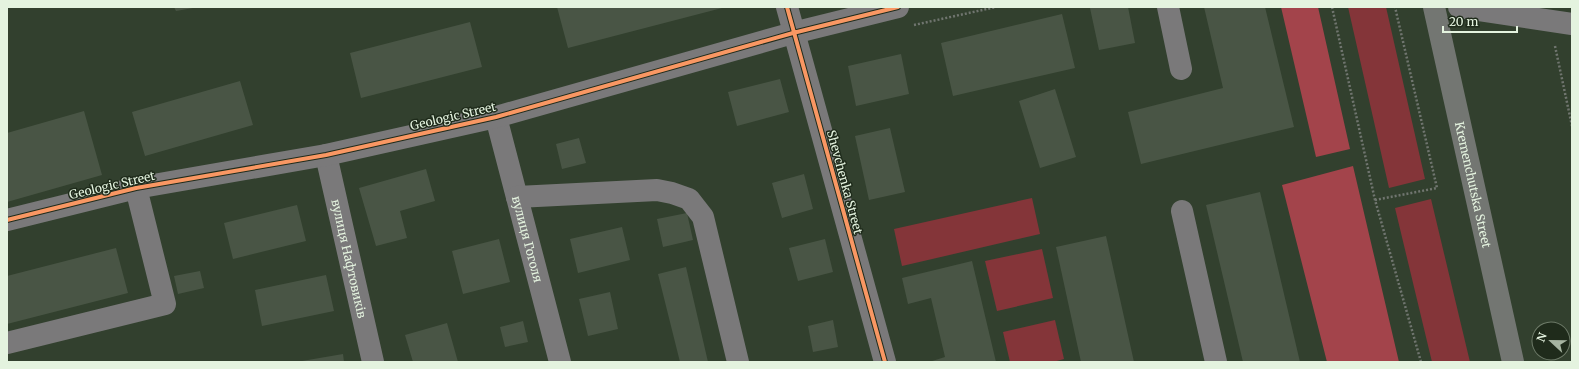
<svg xmlns="http://www.w3.org/2000/svg" width="1579" height="369" font-family="Merriweather,serif">
  <rect width="100%" height="100%" fill="#32402e"/>
  <!-- green -->
  <path fill="#843539" d="M1348 7H1386L1425 179 1389 188Z
    M1032 198 1040 234 902 266 894 229Z
    M1431 199 1470 362H1432L1395 208Z
    M1042 249 1053 298 997 311 985 261Z
    M1055 320 1064 359 1053 362H1010L1003 332Z"/>
  <!-- forest -->
  <path fill="#a3444b" d="M1281 7H1318L1350 149 1316 157Z
    M1353 166 1399 362H1327L1282 185Z"/>
  <!-- building -->
  <path fill="#495545" d="M174 7H193V8L176 11Z
    M557 7H722V8L568 48Z
    M1093 7H1128L1135 43 1099 50 1090 8Z
    M1204 7H1265L1294 127 1141 164 1128 112 1223 88Z
    M1062 14 1075 68 953 96 941 43Z
    M470 22 482 67 361 98 350 53Z
    M901 54 909 94 856 106 848 66Z
    M780 79 789 112 737 126 728 92Z
    M240 81 253 125 145 156 132 112Z
    M1055 89 1076 157 1040 168 1019 101Z
    M84 111 102 175 7 202V133Z
    M890 128 905 192 869 200 855 136Z
    M579 138 586 163 562 169 556 144Z
    M426 169 435 201 400 211 407 238 376 246 359 188Z
    M804 174 813 209 782 218 772 183Z
    M1260 192 1300 362H1243L1206 205Z
    M297 205 306 241 233 259 224 223Z
    M687 213 693 240 663 247 657 219Z
    M622 227 630 260 578 273 570 239Z
    M1106 236 1134 362H1081L1056 247Z
    M499 239 510 282 463 294 452 251Z
    M825 239 833 272 798 281 789 248Z
    M116 248 128 293 7 324V276Z
    M972 261 996 362H929L945 357 931 298 908 304 902 278Z
    M686 267 708 362H680L658 274Z
    M200 271 204 288 178 294 174 276Z
    M326 275 334 311 262 326 255 290Z
    M610 292 618 329 588 336 579 299Z
    M833 320 838 347 813 352 808 326Z
    M523 321 528 342 505 347 500 327Z
    M447 323 458 362H413L405 335Z
    M343 354 344 362H302V361Z"/>
  <g fill="none" stroke-linecap="round" stroke-linejoin="round">
    <!-- path -->
    <path stroke="#70756f" stroke-width="2.5" stroke-dasharray="2 2" stroke-linecap="butt" d="M1332 7 1375 200 1421 362
      M914 25 996 7
      M1555 46 1572 126
      M1375 200 1437 188 1395 7"/>
    <!-- minor -->
    <g stroke="#7a797a" stroke-width="22">
      <path d="M787 7 885 362"/>
      <path d="M1168 7 1181 69"/>
      <path d="M1459 7 1572 24"/>
      <path id="s1" d="M496 117 560 362"/>
      <path id="s2" d="M326 155 373 362"/>
      <path d="M517 197 657 190 672 193 689 199 703 217 738 362"/>
      <path d="M1182 211 1216 362"/>
      <path d="M7 220 136 188 326 155 496 117 793 33 898 7"/>
      <path d="M7 343 165 304 136 188"/>
    </g>
    <!-- highway -->
    <path stroke="#737672" stroke-width="22" id="s3" d="M1434 7 1513 362"/>
    <defs>
      <path id="cycleway" d="M787 7 885 362
        M7 220 136 188 326 155 496 117 793 33 898 7"/>
    </defs>
    <!-- cycleway casing -->
    <use href="#cycleway" stroke="#1f2b1b" stroke-width="6"/>
    <!-- cycleway -->
    <use href="#cycleway" stroke="#f99763" stroke-width="4"/>
  </g>
  <g text-anchor="middle" dominant-baseline="central" stroke-width="3" stroke-linejoin="round" paint-order="stroke">
    <!-- street labels -->
    <g font-size="12" fill="#e4f3df" stroke="#1f2b1b">
      <text transform="translate(453 116) rotate(-13)">Geologic Street</text>
      <text transform="translate(845 182) rotate(75)">Shevchenka Street</text>
      <text stroke="none"><textPath href="#s3" startOffset="182">Kremenchutska Street</textPath></text>
      <text transform="translate(112 185) rotate(-13)">Geologic Street</text>
      <text stroke="none"><textPath href="#s1" startOffset="126">вулиця Гоголя</textPath></text>
      <text stroke="none"><textPath href="#s2" startOffset="106">вулиця Нафтовиків</textPath></text>
    </g>
  </g>
  <!-- border -->
  <rect width="1579" height="369" fill="none" stroke="#e4f3df" stroke-width="16"/>
  <!-- north arrow -->
  <g transform="translate(1551 341) rotate(292)"><circle r="19" fill="#1f2b1b" stroke="#6e7b69"/>
  <path d="M0-3L7 15L0 10L-7 15Z" fill="#a6b4a1"/>
  <text y="-6" font-size="11" font-weight="bold" text-anchor="middle" fill="#e4f3df">N</text>
  </g>
  <!-- scale -->
  <path d="M1443 26v6h74v-6" fill="none" stroke="#e4f3df" stroke-width="2"/>
  <text x="1449" y="26" font-size="12" fill="#e4f3df" stroke="#1f2b1b" stroke-width="3" paint-order="stroke">20 m</text>
</svg>
